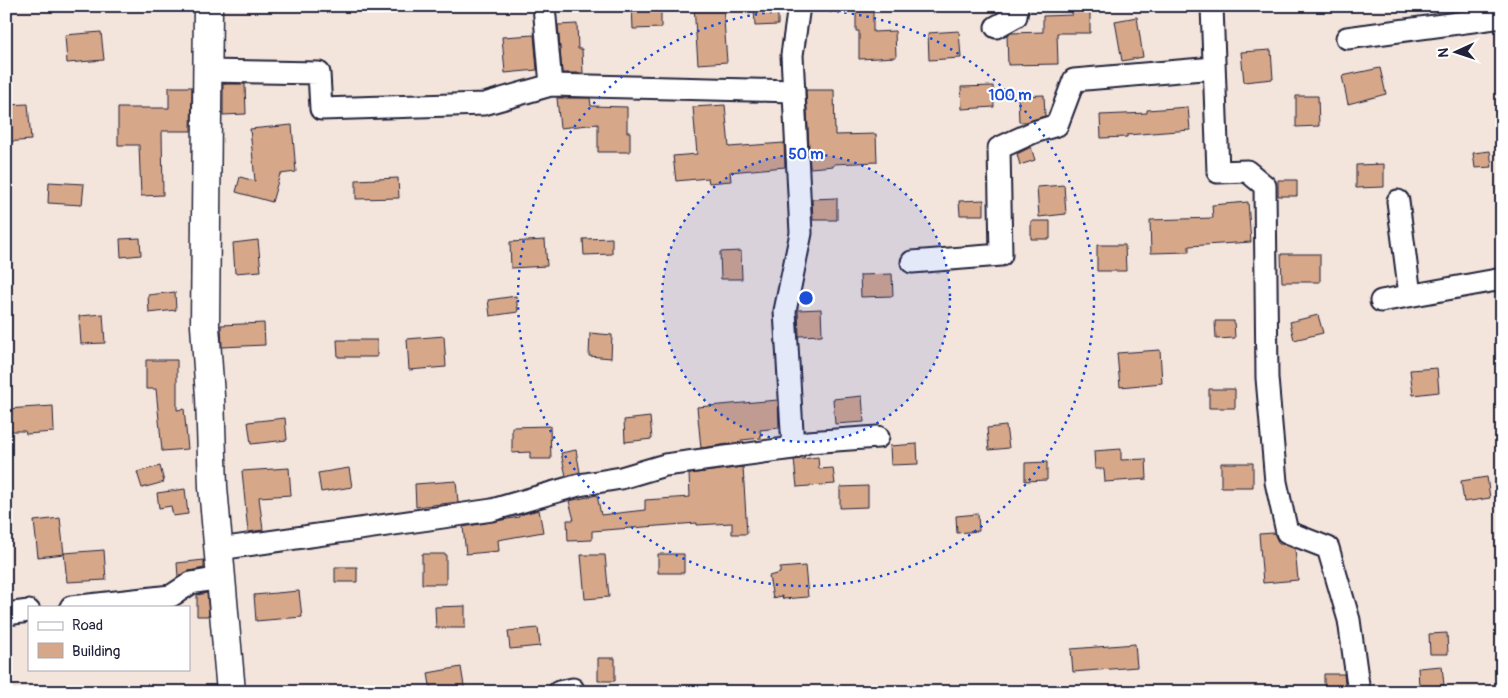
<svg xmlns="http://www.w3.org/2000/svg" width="1508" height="698" font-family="Pangolin,sans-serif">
  <rect width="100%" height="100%" fill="#f3e5dc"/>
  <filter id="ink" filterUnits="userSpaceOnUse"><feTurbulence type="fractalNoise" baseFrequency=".02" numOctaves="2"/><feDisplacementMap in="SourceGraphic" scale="10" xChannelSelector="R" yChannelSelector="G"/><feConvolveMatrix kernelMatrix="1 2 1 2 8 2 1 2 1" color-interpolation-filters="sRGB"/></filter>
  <g filter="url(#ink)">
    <!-- building -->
    <path fill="#d7a789" stroke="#22223b" d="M632 6H661V28L633 29Z
      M694 6H723L727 62 698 64Z
      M754 6H778V25L755 26Z
      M856 6H873V32L895 31 896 57 859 59V31H856Z
      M1072 6H1090V33H1057L1058 64 1008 65 1007 35 1011 33 1043 32V16L1072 15Z
      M1137 17 1143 57 1122 61 1115 21Z
      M577 24 578 49H582L583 73H562L558 25Z
      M959 31 961 58 929 60 928 33Z
      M101 32 104 60 67 63 65 35Z
      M534 35 537 70 505 73 502 37Z
      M1271 50 1273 79 1244 82 1241 52Z
      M1380 68 1386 94 1348 104 1342 76Z
      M223 84H245L246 114 223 115Z
      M993 86 994 107 962 109 961 87Z
      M169 87H192L191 131H162L163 195 141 196 139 145H118V108H169Z
      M806 90H834L835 135 876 134 877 162 834 164V166L810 168Z
      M1044 95 1045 116 1026 122H1019L1018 96Z
      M1296 96H1318L1319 126 1296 127Z
      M557 98H590L591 106 627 107V132H630V152H598V124L560 128Z
      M28 104 31 140 6 142V105Z
      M725 105 729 147 784 143 785 167 730 172 731 181 709 183 708 178 676 181 673 156 697 154 693 107Z
      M1188 107 1190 130 1127 135V137L1101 138 1100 115 1147 113V110Z
      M292 125 296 172 280 174 272 202 236 192 240 177 255 181 250 129Z
      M1031 147 1035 160 1020 165 1017 154Z
      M1490 151 1492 167 1475 168 1473 153Z
      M1384 164V187L1356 188V165Z
      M398 178 399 198 356 199V180Z
      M1278 180H1297V196H1278Z
      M49 182 84 184 82 205 48 203Z
      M1064 185 1066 214 1039 217 1037 187Z
      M837 198V220H813L812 199Z
      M984 200V215H960L959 201Z
      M1248 202 1251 242 1189 246V252L1151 253 1150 220 1213 218 1212 205Z
      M1031 221H1050V239H1031Z
      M140 238 141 255 121 257 120 239Z
      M612 238V254L584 255 583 239Z
      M258 240 261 271 235 273 233 243Z
      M545 240 547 266 511 268 510 242Z
      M1097 245H1125L1126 271H1097Z
      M741 251 742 279H721L720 252Z
      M1281 254H1320V282H1282Z
      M892 274 893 296 861 297 860 275Z
      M175 292 176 310 149 313 148 295Z
      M516 296 518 312 490 316 488 300Z
      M821 309 822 335 799 336 798 310Z
      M103 314 105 343 81 344 79 316Z
      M1318 315 1323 333 1294 340 1290 322Z
      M1215 321H1234L1235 338 1216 339Z
      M264 323 265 345 222 347 221 325Z
      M590 333 612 335 611 358 589 356Z
      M444 336 446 367 409 370 407 339Z
      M337 340H377V357H338Z
      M1160 350 1162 383 1120 387 1117 353Z
      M146 360H177V410L184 409 188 449 162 451 156 389H146Z
      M1437 368 1439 392 1413 395 1410 370Z
      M1209 389H1235V408H1209Z
      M862 396 864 422 835 424 833 399Z
      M778 400 779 428 760 430 761 438 742 440V442L701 448 697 407Z
      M53 406 54 432 26 434 25 431H6V409Z
      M650 417 652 439 625 442 624 420Z
      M285 418 287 440 251 444 248 422Z
      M550 426 551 459H530V452L512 453V427Z
      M1006 426 1009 448 989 450 987 428Z
      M917 444 918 464 891 465 890 446Z
      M1121 449V460L1146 459 1147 479 1105 482 1104 469H1095L1094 451Z
      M576 450 580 472 566 476 561 453Z
      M818 457 819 469 833 468 835 484 797 487 794 460Z
      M1047 462V480L1025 481V463Z
      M1221 463H1253V487H1221Z
      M160 466 164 482 142 488 137 472Z
      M743 467 747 534H732V523L697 525V523L592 531V540L568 541 567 520H574L569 501 597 495 601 515 645 510V500L690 497 689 474Z
      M289 468 291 495 259 497 263 530 248 532 242 471Z
      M349 468 352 487 321 492 318 473Z
      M1487 477 1490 498 1464 502 1461 481Z
      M456 481 458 502 416 507 415 484Z
      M868 486V507L840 508V487Z
      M185 489 188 514 173 516 171 506 159 508 157 493Z
      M539 510 543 532 498 540 499 551 466 554 463 527 519 517V515Z
      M978 514 979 531 957 533 956 516Z
      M60 518 64 554 38 557 34 521Z
      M1274 533 1279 544H1283L1295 549 1298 580 1263 583 1259 534Z
      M104 550 106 580 67 582 64 553Z
      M422 554H446V584H422Z
      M658 554H684V573H658Z
      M581 555H605L609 597 585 599Z
      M204 560V568L189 571 178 577 177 563Z
      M805 566 808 597 783 599 782 596 773 598 769 576 780 573V568Z
      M335 567H357V582H335Z
      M299 591 302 617 256 621 254 595Z
      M207 593 209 616H197V595Z
      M465 606V628H436L435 607Z
      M538 628 540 646 510 649 508 631Z
      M1447 633 1448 654H1430L1429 634Z
      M1135 644 1137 667 1073 672 1071 649Z
      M598 658H615V681H598Z
      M1442 666 1444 685 1419 687 1418 668Z
      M461 667 465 692H431L428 673Z
      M1324 674H1344L1346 692H1324Z"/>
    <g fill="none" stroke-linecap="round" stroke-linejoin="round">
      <defs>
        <path id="street" d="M544 6 551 85
          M1212 6 1218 172 1247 171 1265 186 1267 378 1276 482 1287 532 1328 548 1349 620 1359 692
          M996 27 1016 16 1017 6
          M1347 38 1502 17
          M207 71 319 73 321 109 484 104 551 85 794 91
          M1398 201 1410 295
          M912 262 1001 255 999 148 1034 132 1057 125 1074 80 1214 68
          M1381 301 1502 279
          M793 448 785 311 801 233 792 55 799 6
          M219 549 492 510 579 485 621 478 665 465 793 448 808 442 878 437
          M71 607 171 596 191 583 221 578
          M6 614 29 611
          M559 692 573 689 574 692"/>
        <path id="secondary" d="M208 6 205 326 210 396 213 487 231 692"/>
      </defs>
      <!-- street casing -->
      <use href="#street" stroke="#22223b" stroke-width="25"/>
      <!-- secondary casing -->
      <use href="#secondary" stroke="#22223b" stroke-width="31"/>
      <!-- street -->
      <use href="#street" stroke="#fff" stroke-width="21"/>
      <!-- secondary -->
      <use href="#secondary" stroke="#fff" stroke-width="28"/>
    </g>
  </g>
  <!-- distance rings -->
  <circle cx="806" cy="298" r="144" fill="#1d4ed8" fill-opacity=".12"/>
  <g fill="none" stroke="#1d4ed8" stroke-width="2.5" stroke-dasharray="2.5 5">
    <circle cx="806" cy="298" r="144"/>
    <circle cx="806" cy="298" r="288"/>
  </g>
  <circle cx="806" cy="298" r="8" fill="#1d4ed8" stroke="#fff" stroke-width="2.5"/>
  <g font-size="15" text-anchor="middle" font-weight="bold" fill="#1d4ed8" stroke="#fff" stroke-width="4" stroke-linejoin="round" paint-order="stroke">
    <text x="1010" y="100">100 m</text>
    <text x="806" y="159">50 m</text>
  </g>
  <!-- margin -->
  <rect width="1508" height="698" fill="none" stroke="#fff" stroke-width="25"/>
  <rect x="12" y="12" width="1483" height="673" fill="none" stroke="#22223b" stroke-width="2" filter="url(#ink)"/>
  <!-- legend -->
  <rect x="28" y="606" width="162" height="65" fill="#ffffff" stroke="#a7a7b1"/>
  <rect x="38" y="622" width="25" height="8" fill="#ffffff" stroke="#a7a7b1"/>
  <text x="72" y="630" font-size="15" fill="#22223b">Road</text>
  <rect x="38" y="643" width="25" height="15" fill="#d7a789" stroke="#a7a7b1"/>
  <text x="72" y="656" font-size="15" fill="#22223b">Building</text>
  <!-- north arrow -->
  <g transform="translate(1456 52) rotate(267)" stroke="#ffffff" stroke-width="4" paint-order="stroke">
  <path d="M0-4L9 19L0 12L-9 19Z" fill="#22223b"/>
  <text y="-8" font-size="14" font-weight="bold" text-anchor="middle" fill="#22223b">N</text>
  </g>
</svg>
